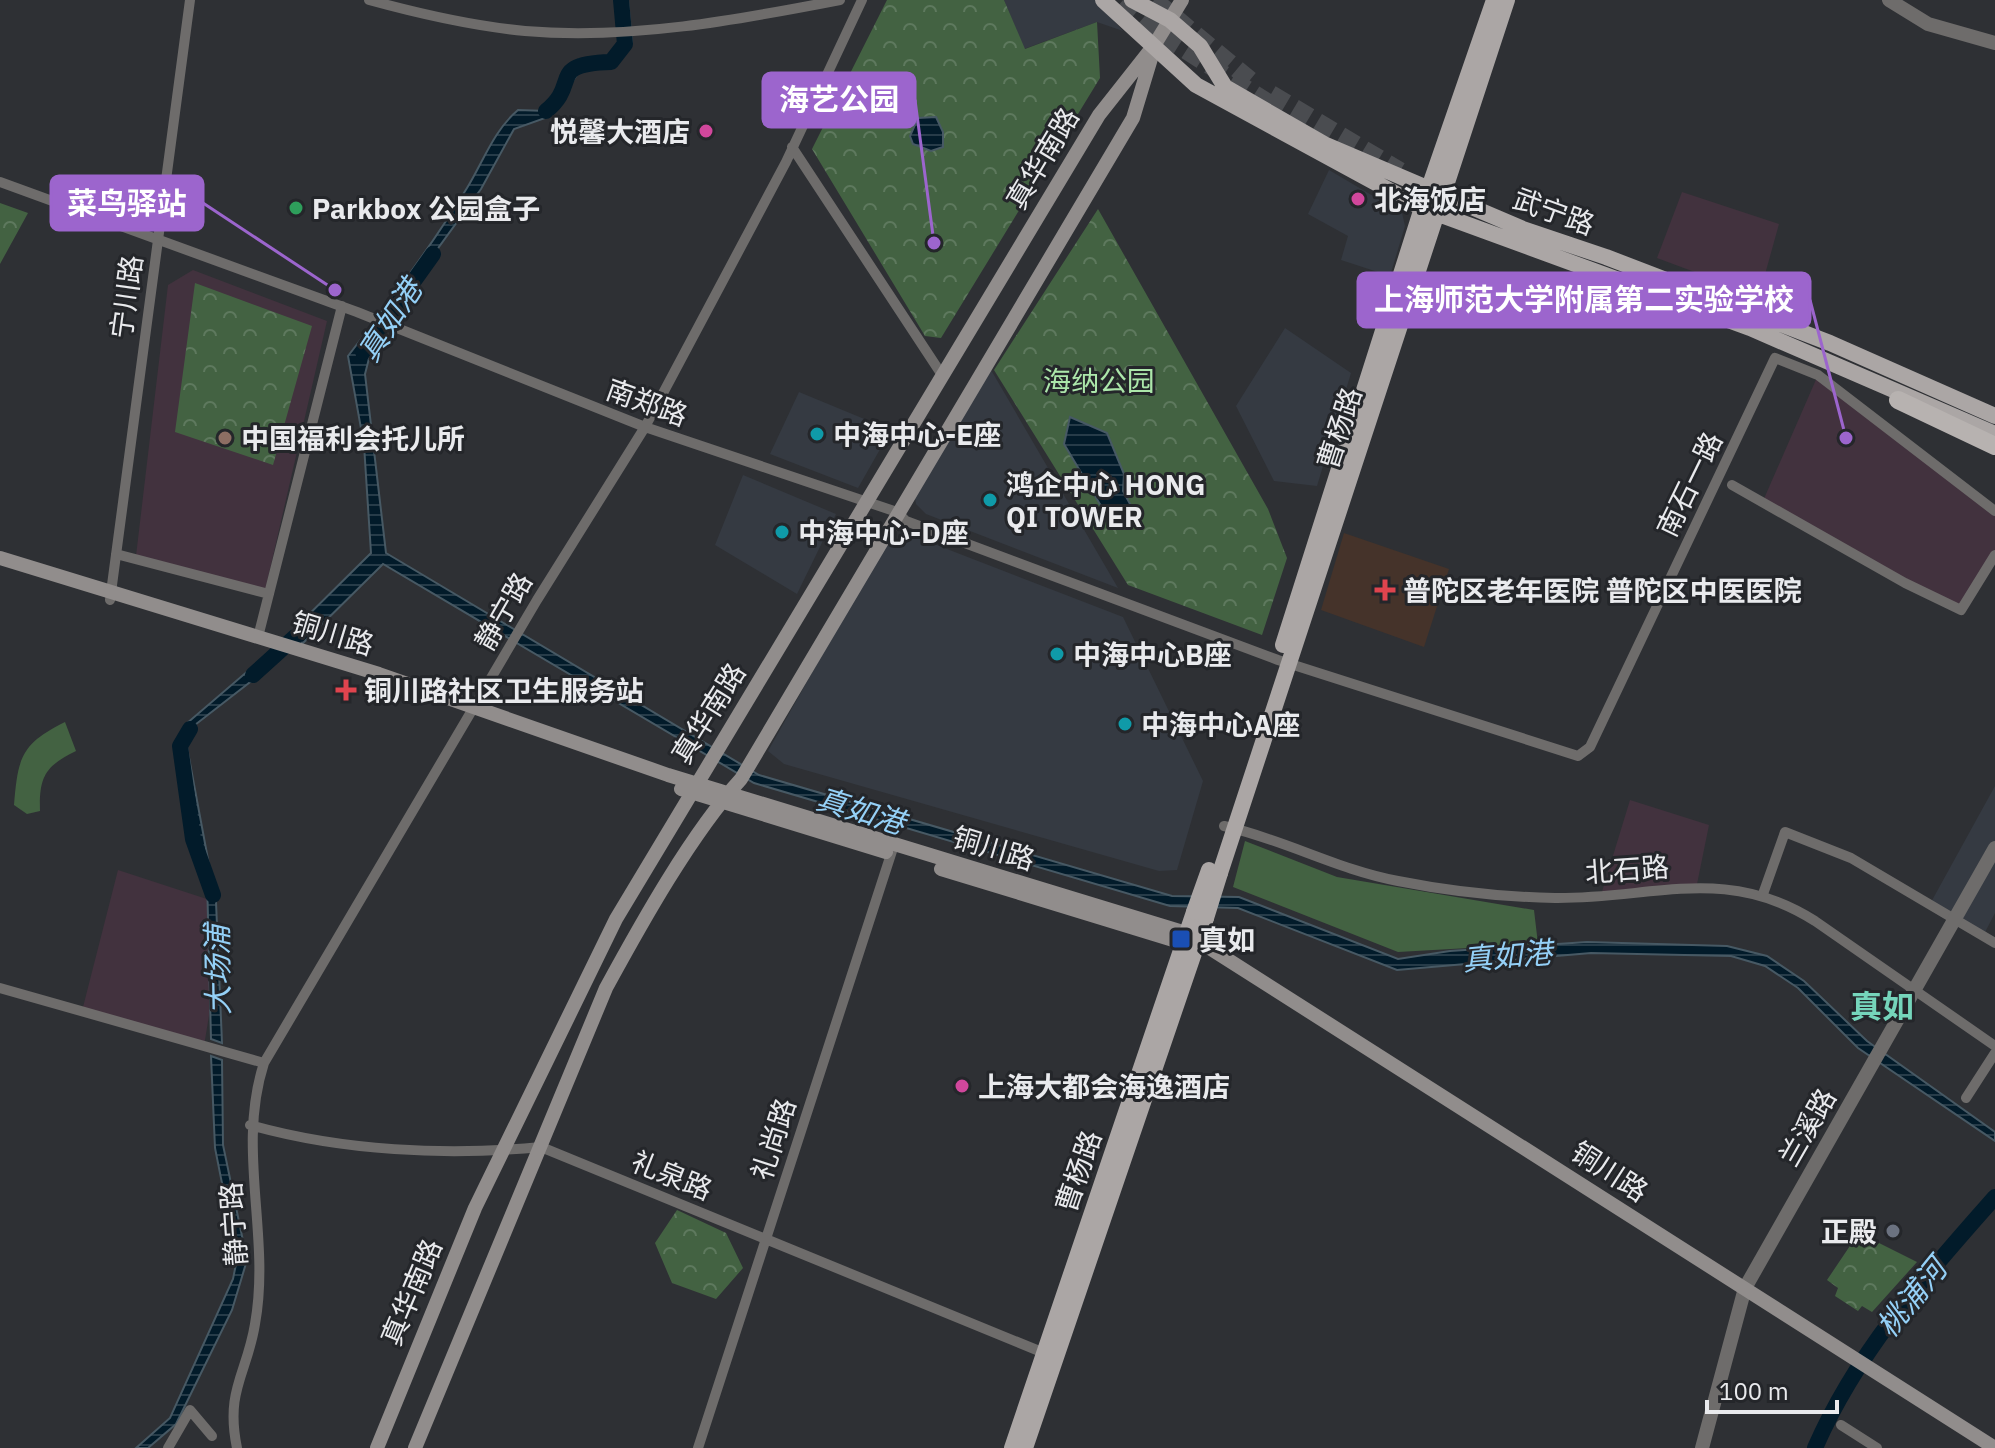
<svg xmlns="http://www.w3.org/2000/svg" width="1995" height="1448" font-family="'IBM Plex Sans','Noto Sans SC',sans-serif">
  <defs>
    <pattern id="park-crowns" width="20" height="18" patternUnits="userSpaceOnUse" patternTransform="scale(2)"><rect width="20" height="18" fill="#436242"/><path d="M2 6a3 3 0 1 1 6 0M12 15a3 3 0 1 1 6 0" fill="none" stroke="#5e795e"/></pattern>
    <pattern id="water-rules" width="6" height="5" patternUnits="userSpaceOnUse" patternTransform="scale(2)"><rect width="6" height="5" fill="#021b2a"/><path d="M0 2.5h6" fill="none" stroke="#273c49"/></pattern>
  </defs>
  <rect width="100%" height="100%" fill="#2e3034"/>
  <!-- built -->
  <path fill="#353a42" d="M1004 0H1095L1123 31 1097 22 1024 49Z
    M1329 170 1402 213 1405 226 1390 276 1341 260 1348 236 1308 214Z
    M1285 328 1351 373 1317 486 1274 481 1236 406Z
    M991 370 1118 588 926 514 916 504 915 498Z
    M799 392 891 430 858 488 770 454Z
    M743 475 836 514 797 594 715 545Z
    M916 537 1123 617 1203 781 1177 870 1159 871 784 764 768 751 880 552 895 539Z
    M1995 786V913L1983 936 1930 904Z"/>
  <!-- education -->
  <path fill="#42323e" d="M1682 192 1779 224 1759 296 1657 258Z
    M193 270 327 321 265 591 136 556 168 285Z
    M1818 375 1995 510V558L1961 610 1763 501Z
    M1630 800 1709 825 1696 889 1601 895Z
    M118 870 216 902 215 979 204 1046 82 1011Z"/>
  <!-- medical -->
  <path fill="#45332a" d="M1344 533 1449 569 1424 647 1321 610Z"/>
  <!-- grass -->
  <path fill="#436242" d="M65 722 76 751C45 766 39 777 40 811L27 814 14 805C18 757 21 744 65 722Z
    M1245 841 1337 877 1534 910 1538 944 1398 952 1233 887Z"/>
  <!-- park -->
  <path fill="url(#park-crowns)" d="M887 0H1004L1025 49 1097 22 1100 78 941 338 925 336 812 149Z
    M0 203 28 213 0 264Z
    M1098 209 1268 509 1287 558 1262 635 1128 585 994 370Z
    M195 283 312 326 273 465 175 432Z
    M677 1210 726 1233 743 1268 716 1299 672 1283 655 1243Z
    M1862 1228 1872 1235 1873 1240 1917 1262 1872 1312 1862 1306 1858 1311 1835 1296 1838 1288 1827 1280Z"/>
  <!-- water -->
  <path fill="url(#water-rules)" stroke="#475964" stroke-width="2" d="M618 0H628L632 43 616 66 581 69 548 117 514 129 481 189 375 335 365 374 386 553 759 775 1172 896 1239 897 1398 959 1450 951 1587 942 1727 946 1767 956 1804 981 1867 1041 1995 1132V1141L1858 1048 1798 988 1765 966 1731 956 1591 953 1397 970 1238 908 1170 906 754 783 383 564 303 643 286 637 371 553 364 445 348 356C390 302 431 247 467 188 483 162 494 130 518 110L547 111 579 59 612 62 625 44Z
    M936 117 943 132V147L931 151 913 144 910 136 918 118Z
    M1070 417 1107 433 1124 474 1123 491 1136 515 1113 526 1064 444Z
    M269 660 276 662 191 728 187 747 216 902 222 1043 211 1039 207 878 193 839 180 746 186 724 249 670Z
    M211 1056 222 1060 223 1145 247 1260 232 1310 176 1424 148 1448H136L170 1418 233 1279 237 1259 215 1148Z"/>
  <g fill="none" stroke-linecap="round" stroke-linejoin="round">
    <!-- river -->
    <path stroke="#021b2a" stroke-width="16" d="M546 111C581 83 546 64 611 62L625 44 621 0
      M363 352 433 254
      M253 675 295 637
      M190 729 180 746 193 839 213 895
      M1815 1448C1857 1351 1926 1275 1995 1197"/>
    <!-- trunk-tunnel -->
    <path stroke="#4a4c50" stroke-width="18" stroke-dasharray="18 9" stroke-linecap="butt" d="M1123 0 1173 42 1281 111
      M1154 0 1250 80
      M1271 94 1400 171"/>
    <!-- minor -->
    <path stroke="#6e6c6b" stroke-width="10" d="M369 0C420 14 472 26 525 31 630 40 737 20 840 0
      M792 147 942 375
      M0 182 357 312 645 427 897 512 906 521 1278 660 1578 756 1590 747 1775 358 1818 375 1995 511
      M1732 485 1905 583 1961 610 1995 555
      M116 554 269 594
      M110 600 190 0
      M258 637 342 306
      M1224 826C1283 839 1338 870 1398 881 1448 891 1504 897 1555 898 1653 899 1726 864 1815 921L1995 1046
      M1763 894 1785 832 1851 858 1995 943
      M0 988 264 1063
      M1966 1098 1995 1053
      M250 1125C342 1151 446 1156 541 1147L1049 1355
      M1841 1425 1877 1448
      M168 1448 190 1410 212 1436
      M237 1448C225 1390 247 1374 255 1324 271 1236 236 1150 264 1063L537 600 645 427 786 162 862 0
      M698 1448 894 845"/>
    <!-- tertiary -->
    <path stroke="#6e6c6b" stroke-width="14" d="M1889 0 1928 24 1995 43
      M1702 1448 1745 1288 1995 848"/>
    <!-- secondary -->
    <path stroke="#918d8c" stroke-width="14" d="M0 558 379 674 668 775 1186 933 1995 1448
      M681 789 886 852
      M941 869 1183 943 1192 941
      M377 1448 475 1208 616 919 1099 115 1155 44 1182 0
      M415 1448 606 988C642 922 691 834 741 779L1133 118 1153 52"/>
    <!-- primary -->
    <path stroke="#aba6a5" stroke-width="16" d="M1103 0 1196 85 1422 208 1750 328 1995 434
      M1132 0 1170 20 1200 46 1225 87 1324 144 1523 229 1606 257 1830 343 1995 416
      M1283 645 1422 208 1494 0
      M1220 873 1507 0
      M1012 1448 1194 912
      M1025 1448 1206 918"/>
    <!-- trunk -->
    <path stroke="#b7b2b0" stroke-width="18" d="M1898 400 1995 446"/>
    <!-- primary-bridge -->
    <path stroke="#aba6a5" stroke-width="16" d="M1194 912 1209 870
      M1206 918 1220 873"/>
  </g>
  <!-- markers -->
  <g fill="#d1479c" stroke="#24262a" stroke-width="3">
    <circle cx="706" cy="131" r="8"/>
    <circle cx="1358" cy="199" r="8"/>
    <circle cx="962" cy="1086" r="8"/>
  </g>
  <circle fill="#2e9e5b" stroke="#24262a" stroke-width="3" cx="296" cy="208" r="8"/>
  <g fill="#0f9aa8" stroke="#24262a" stroke-width="3">
    <circle cx="817" cy="434" r="8"/>
    <circle cx="990" cy="500" r="8"/>
    <circle cx="782" cy="532" r="8"/>
    <circle cx="1057" cy="654" r="8"/>
    <circle cx="1125" cy="724" r="8"/>
  </g>
  <circle fill="#8d6e63" stroke="#24262a" stroke-width="3" cx="225" cy="438" r="8"/>
  <g fill="#e0444e" stroke="#24262a" stroke-width="3">
    <path d="M1381 578h8v8h8v8h-8v8h-8v-8h-8v-8h8z"/>
    <path d="M342 678h8v8h8v8h-8v8h-8v-8h-8v-8h8z"/>
  </g>
  <rect fill="#1a4fb4" stroke="#24262a" stroke-width="3" x="1171" y="929" width="20" height="20" rx="4"/>
  <circle fill="#6b7280" stroke="#24262a" stroke-width="3" cx="1893" cy="1231" r="8"/>
  <g text-anchor="middle" dominant-baseline="central" stroke-width="6" stroke-linejoin="round" paint-order="stroke">
    <!-- poi labels -->
    <g font-size="28" font-weight="bold" fill="#e9eaed" stroke="#24262a" text-anchor="start">
      <text x="690" y="131" text-anchor="end">悦馨大酒店</text>
      <text x="1374" y="199">北海饭店</text>
      <text x="312" y="208">Parkbox 公园盒子</text>
      <text x="833" y="434">中海中心-E座</text>
      <text x="241" y="438">中国福利会托儿所</text>
      <text x="1006" y="484">鸿企中心 HONG<tspan x="1006" dy="32">QI TOWER</tspan></text>
      <text x="798" y="532">中海中心-D座</text>
      <text x="1403" y="590">普陀区老年医院 普陀区中医医院</text>
      <text x="1073" y="654">中海中心B座</text>
      <text x="364" y="690">铜川路社区卫生服务站</text>
      <text x="1141" y="724">中海中心A座</text>
      <text x="1199" y="939">真如</text>
      <text x="978" y="1086">上海大都会海逸酒店</text>
      <text x="1877" y="1231" text-anchor="end">正殿</text>
    </g>
    <!-- street labels -->
    <g font-size="28" fill="#e9eaed" stroke="#24262a">
      <text transform="translate(1042 158) rotate(-59)">真华南路</text>
      <text transform="translate(1554 211) rotate(20)">武宁路</text>
      <text transform="translate(126 297) rotate(-82)">宁川路</text>
      <text transform="translate(647 402) rotate(20)">南郑路</text>
      <text transform="translate(1339 428) rotate(-72)">曹杨路</text>
      <text transform="translate(1689 484) rotate(-64)">南石一路</text>
      <text transform="translate(503 611) rotate(-60)">静宁路</text>
      <text transform="translate(333 633) rotate(17)">铜川路</text>
      <text transform="translate(708 713) rotate(-58)">真华南路</text>
      <text transform="translate(994 848) rotate(17)">铜川路</text>
      <text transform="translate(1627 869) rotate(-4)">北石路</text>
      <text transform="translate(1807 1127) rotate(-60)">兰溪路</text>
      <text transform="translate(773 1139) rotate(-72)">礼尚路</text>
      <text transform="translate(1078 1171) rotate(-71)">曹杨路</text>
      <text transform="translate(1610 1171) rotate(33)">铜川路</text>
      <text transform="translate(672 1175) rotate(22)">礼泉路</text>
      <text transform="translate(233 1224) rotate(-94)">静宁路</text>
      <text transform="translate(411 1292) rotate(-67)">真华南路</text>
    </g>
    <!-- park labels -->
    <g font-size="28" fill="#ace7aa" stroke="#24262a">
      <text x="1099" y="380">海纳公园</text>
    </g>
    <!-- water labels -->
    <g font-size="30" font-style="italic" fill="#94d0f7" stroke="#24262a">
      <text transform="translate(389 320) rotate(-57)">真如港</text>
      <text transform="translate(861 810) rotate(17)">真如港</text>
      <text transform="translate(1507 955) rotate(-5)">真如港</text>
      <text transform="translate(217 970) rotate(-91)">大场浦</text>
      <text transform="translate(1911 1297) rotate(-51)">桃浦河</text>
    </g>
    <!-- quarter labels -->
    <g font-size="32" font-weight="bold" fill="#75d5bb" stroke="#24262a">
      <text x="1882" y="1006">真如</text>
    </g>
  </g>
  <!-- callouts -->
  <path fill="none" stroke="#9c65cd" stroke-width="3" d="M934 243L915 100M335 290L203 203M1846 438L1810 300"/>
  <g fill="#9c65cd" stroke="#24262a" stroke-width="3">
    <circle cx="934" cy="243" r="8"/>
    <circle cx="335" cy="290" r="8"/>
    <circle cx="1846" cy="438" r="8"/>
  </g>
  <g fill="#9c65cd" stroke="#9c65cd" stroke-width="3">
    <rect x="763" y="73" width="152" height="54" rx="8"/>
    <rect x="51" y="176" width="152" height="54" rx="8"/>
    <rect x="1358" y="273" width="452" height="54" rx="8"/>
  </g>
  <g font-size="30" text-anchor="middle" font-weight="bold" fill="#fff">
    <text x="839" y="110">海艺公园</text>
    <text x="127" y="214">菜鸟驿站</text>
    <text x="1584" y="310">上海师范大学附属第二实验学校</text>
  </g>
  <!-- scale -->
  <path d="M1707 1400v12h130v-12" fill="none" stroke="#e9eaed" stroke-width="4"/>
  <text x="1719" y="1400" font-size="24" fill="#e9eaed" stroke="#24262a" stroke-width="6" paint-order="stroke">100 m</text>
</svg>
